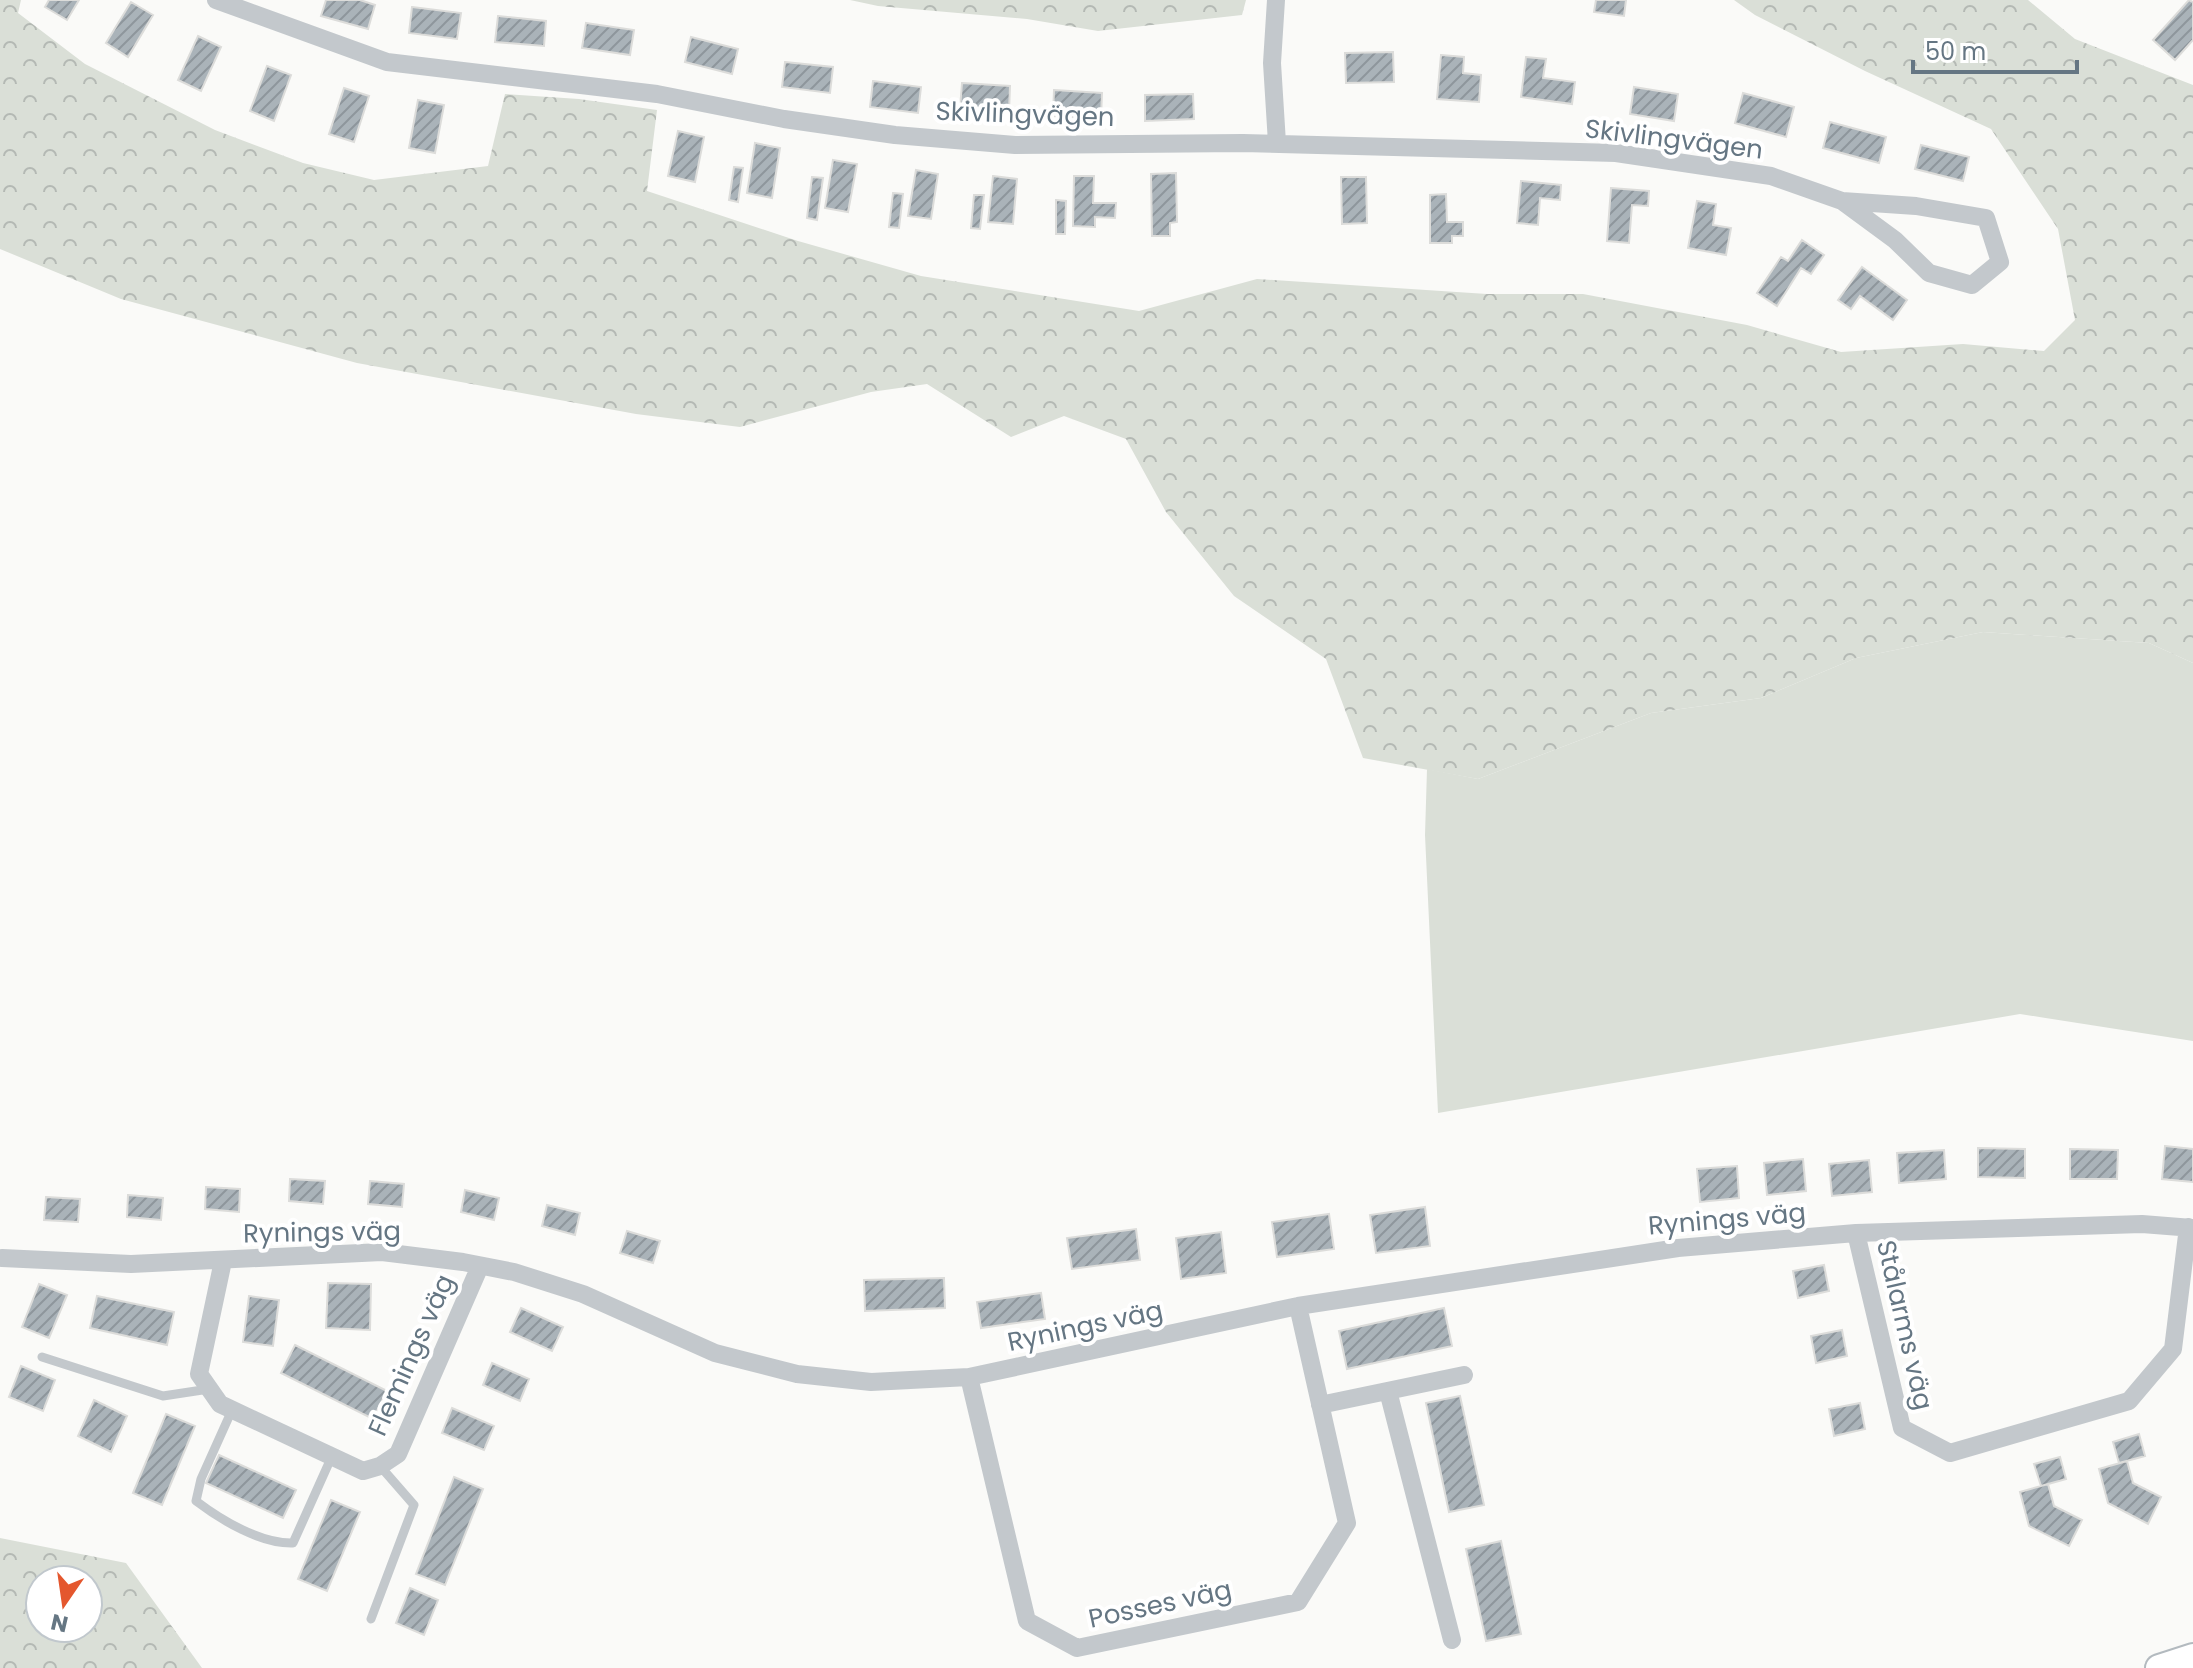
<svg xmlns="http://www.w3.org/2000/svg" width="2193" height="1668" font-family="Poppins,sans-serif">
  <defs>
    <pattern id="forest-crowns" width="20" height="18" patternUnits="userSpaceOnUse" patternTransform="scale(2)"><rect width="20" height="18" fill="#dadfd7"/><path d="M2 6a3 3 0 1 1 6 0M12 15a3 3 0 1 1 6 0" fill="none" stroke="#b4b9b4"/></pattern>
    <pattern id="building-hatch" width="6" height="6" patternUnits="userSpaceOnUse" patternTransform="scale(2)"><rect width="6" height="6" fill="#aab3b9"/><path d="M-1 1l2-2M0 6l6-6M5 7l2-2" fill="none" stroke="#8e969c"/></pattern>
  </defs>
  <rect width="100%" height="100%" fill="#fafaf8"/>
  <!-- green -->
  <path fill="#dadfd7" d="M1983 632 2149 643 2193 663V1041L2020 1014 1438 1113 1425 835 1427 769 1478 779 1651 713 1761 698 1856 658Z"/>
  <!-- forest -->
  <path fill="url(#forest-crowns)" fill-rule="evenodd" d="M0 0H21L18 13 85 64 215 130 303 163 374 180 488 166 505 94 579 99 657 110 647 191 798 241 921 276 1139 311 1257 279 1487 294H1583L1747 325 1841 352 1963 344 2044 351 2075 320 2058 229 1991 129 1865 71 1755 15 1734 0H2028L2075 39 2193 85V663L2149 643 1983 632 1856 658 1761 698 1651 713 1478 779 1363 758 1326 659 1234 596 1166 512 1126 439 1064 416 1011 437 927 384 871 392 740 427 636 414 357 363 121 299 0 249Z
    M850 0H1246L1242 15 1098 31 1027 19 878 6Z
    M0 1538 126 1563 202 1668H0ZM40 1580H88V1628H40Z"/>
  <!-- building -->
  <path fill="url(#building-hatch)" stroke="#dcdcda" stroke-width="2" d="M49 0H79L67 20 45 7Z
    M326 0H360L375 5 368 29 321 16Z
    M1596 0H1626L1624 16 1594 12Z
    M2189 0 2193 2V40L2175 60 2153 40Z
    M131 2 153 15 128 57 106 43Z
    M412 7 461 13 457 39 409 33Z
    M498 16 546 21 544 46 495 42Z
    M586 23 634 30 630 55 582 48Z
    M198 36 221 47 201 91 178 80Z
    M691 37 738 49 732 74 685 62Z
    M1393 52 1394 82 1346 83 1345 53Z
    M1441 55 1464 57 1463 73 1481 75 1479 102 1437 99Z
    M1526 57 1546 59 1543 78 1575 82 1572 104 1521 97Z
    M785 62 833 67 830 93 782 87Z
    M267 66 291 75 274 121 250 111Z
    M873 81 921 87 918 113 870 107Z
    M962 83 1010 86 1009 112 960 109Z
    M1634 87 1678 94 1674 121 1630 114Z
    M344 88 369 96 354 142 329 134Z
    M1054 90 1102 93 1101 118 1053 116Z
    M1743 93 1794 107 1786 137 1735 123Z
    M1193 94 1194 119 1145 121V95Z
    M418 100 444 105 435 153 409 148Z
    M1830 122 1886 137 1879 163 1823 148Z
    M678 131 704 137 695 182 668 176Z
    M755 143 780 148 772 198 747 193Z
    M1921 145 1969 157 1963 181 1915 169Z
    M833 160 857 164 848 212 825 208Z
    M734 167 743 168 738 202 729 200Z
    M916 170 938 174 931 219 908 216Z
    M1176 173 1177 222 1170 223V236H1152L1151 174Z
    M993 176 1017 179 1013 224 988 222Z
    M1074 176H1094L1093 203H1116L1115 218 1095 217V227L1073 226Z
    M812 177 823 178 817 220 807 218Z
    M1341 177H1366L1367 223 1342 224Z
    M1521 181 1561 185 1560 200 1540 198 1538 225 1517 223Z
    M1611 188 1649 191 1648 206 1632 205 1629 243 1607 241Z
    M893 193 903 194 899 228 889 227Z
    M1446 194 1447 222H1463V236H1452V243H1430V195Z
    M974 195H984L980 229 971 228Z
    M1056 200 1066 201 1065 234H1056Z
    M1697 201 1716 204 1713 225 1731 228 1726 255 1688 248Z
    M1802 240 1824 255 1811 274 1801 268 1777 306 1757 293 1781 257 1788 261Z
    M1862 267 1907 300 1893 320 1860 296 1851 309 1838 300Z
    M2165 1146 2193 1149V1182L2162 1179Z
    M1978 1148 2025 1149V1178L1978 1177Z
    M2070 1149 2118 1150 2117 1179H2070Z
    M1944 1150 1946 1179 1899 1183 1897 1153Z
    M1803 1159 1806 1191 1767 1195 1764 1163Z
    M1869 1160 1872 1192 1832 1196 1829 1164Z
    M1737 1166 1739 1198 1700 1202 1697 1169Z
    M290 1179 325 1181 323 1204 289 1201Z
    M370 1181 404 1184 402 1207 368 1204Z
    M206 1187 240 1189 239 1212 205 1209Z
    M465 1190 499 1198 494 1220 461 1212Z
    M128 1195 163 1198 161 1220 127 1217Z
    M46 1197 80 1199 78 1222 44 1220Z
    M547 1205 580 1213 575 1235 542 1226Z
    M1425 1207 1430 1246 1376 1253 1370 1215Z
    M1329 1214 1334 1249 1277 1257 1272 1222Z
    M1136 1229 1140 1260 1072 1269 1067 1238Z
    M627 1231 660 1241 653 1263 620 1253Z
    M1221 1232 1226 1273 1181 1279 1176 1238Z
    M1824 1265 1829 1291 1798 1298 1793 1271Z
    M944 1278 945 1308 865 1311 864 1280Z
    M328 1283 371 1284 370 1330 326 1328Z
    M39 1284 67 1295 49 1338 22 1327Z
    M1041 1293 1045 1319 981 1328 977 1302Z
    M97 1296 174 1312 167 1345 90 1328Z
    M249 1296 279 1300 273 1346 243 1342Z
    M521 1308 563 1327 552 1351 510 1332Z
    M1444 1308 1452 1346 1347 1369 1339 1331Z
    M1842 1330 1847 1356 1816 1363 1811 1336Z
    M295 1345 387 1391 373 1419 281 1373Z
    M492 1363 529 1379 520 1401 483 1385Z
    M21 1366 55 1380 43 1411 9 1397Z
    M1460 1396 1484 1505 1449 1512 1426 1403Z
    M94 1400 127 1416 111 1452 78 1436Z
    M1860 1403 1865 1429 1834 1436 1829 1409Z
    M452 1408 494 1426 484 1450 442 1433Z
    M166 1414 195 1426 162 1505 133 1493Z
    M2139 1434 2145 1456 2119 1463 2113 1442Z
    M219 1455 296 1490 283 1518 206 1483Z
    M2060 1457 2066 1479 2041 1486 2034 1464Z
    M2127 1461 2133 1483 2161 1497 2148 1524 2108 1503 2099 1469Z
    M454 1477 483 1489 445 1585 416 1574Z
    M2048 1484 2054 1506 2082 1520 2069 1546 2029 1526 2020 1492Z
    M331 1500 360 1512 327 1591 298 1579Z
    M1501 1541 1521 1634 1486 1641 1466 1549Z
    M410 1588 438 1600 424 1635 396 1623Z"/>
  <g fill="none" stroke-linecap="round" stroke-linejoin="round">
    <defs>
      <path id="secondary" d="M2159 1668 2193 1657"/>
    </defs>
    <!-- secondary casing -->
    <use href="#secondary" stroke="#b3babf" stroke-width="30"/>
    <!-- lane -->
    <path stroke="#c3c8cc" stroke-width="9" d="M42 1357 163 1396 209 1389
      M232 1410 201 1479 196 1501C221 1520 261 1544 293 1543L332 1456
      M371 1619 414 1505 380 1466"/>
    <!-- street -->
    <path stroke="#c3c8cc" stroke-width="18" d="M216 0 387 62 657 94 784 119 895 135 1015 145 1243 143 1616 153 1771 176 1842 201 1916 206 1986 218 2000 262 1972 285 1929 273 1895 240 1842 201
      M1276 0 1272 63 1277 143
      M1856 1233 1902 1428 1950 1453 2129 1401 2173 1349 2188 1227
      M2 1258 131 1264 382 1252 463 1262 514 1272 583 1294 715 1353 797 1374 871 1382 969 1377 1298 1306 1678 1248 1856 1233 2142 1224 2193 1228
      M223 1261 199 1374 220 1404 363 1471 380 1466 398 1454 480 1266
      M969 1377 1027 1621 1077 1648 1298 1602 1347 1523 1298 1306
      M1388 1391 1452 1640
      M1320 1405 1464 1375"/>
    <!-- secondary -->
    <use href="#secondary" stroke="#fff" stroke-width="26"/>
  </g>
  <g text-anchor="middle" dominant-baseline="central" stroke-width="8" stroke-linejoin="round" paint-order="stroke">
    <!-- street labels -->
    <g font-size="26" fill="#657683" stroke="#fff">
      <text transform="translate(1025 114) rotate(2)">Skivlingvägen</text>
      <text transform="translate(1674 139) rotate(7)">Skivlingvägen</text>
      <text transform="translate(1727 1219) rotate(-5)">Rynings väg</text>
      <text transform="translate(322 1232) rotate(-1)">Rynings väg</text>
      <text transform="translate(1905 1325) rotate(77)">Stålarms väg</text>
      <text transform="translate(1085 1326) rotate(-12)">Rynings väg</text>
      <text transform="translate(411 1355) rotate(-66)">Flemings väg</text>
      <text transform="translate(1160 1604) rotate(-12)">Posses väg</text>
    </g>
  </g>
  <!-- north arrow -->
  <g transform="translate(64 1604) rotate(193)"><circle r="38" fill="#ffffff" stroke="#c1c8cd" stroke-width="2"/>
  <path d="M0-6L14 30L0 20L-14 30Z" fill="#e4572e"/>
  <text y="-12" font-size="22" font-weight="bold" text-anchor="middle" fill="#657683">N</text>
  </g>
  <!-- scale -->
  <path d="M1913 60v12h164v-12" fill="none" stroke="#657683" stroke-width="4"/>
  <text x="1925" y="60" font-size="24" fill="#657683" stroke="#ffffff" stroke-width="6" paint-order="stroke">50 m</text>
</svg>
